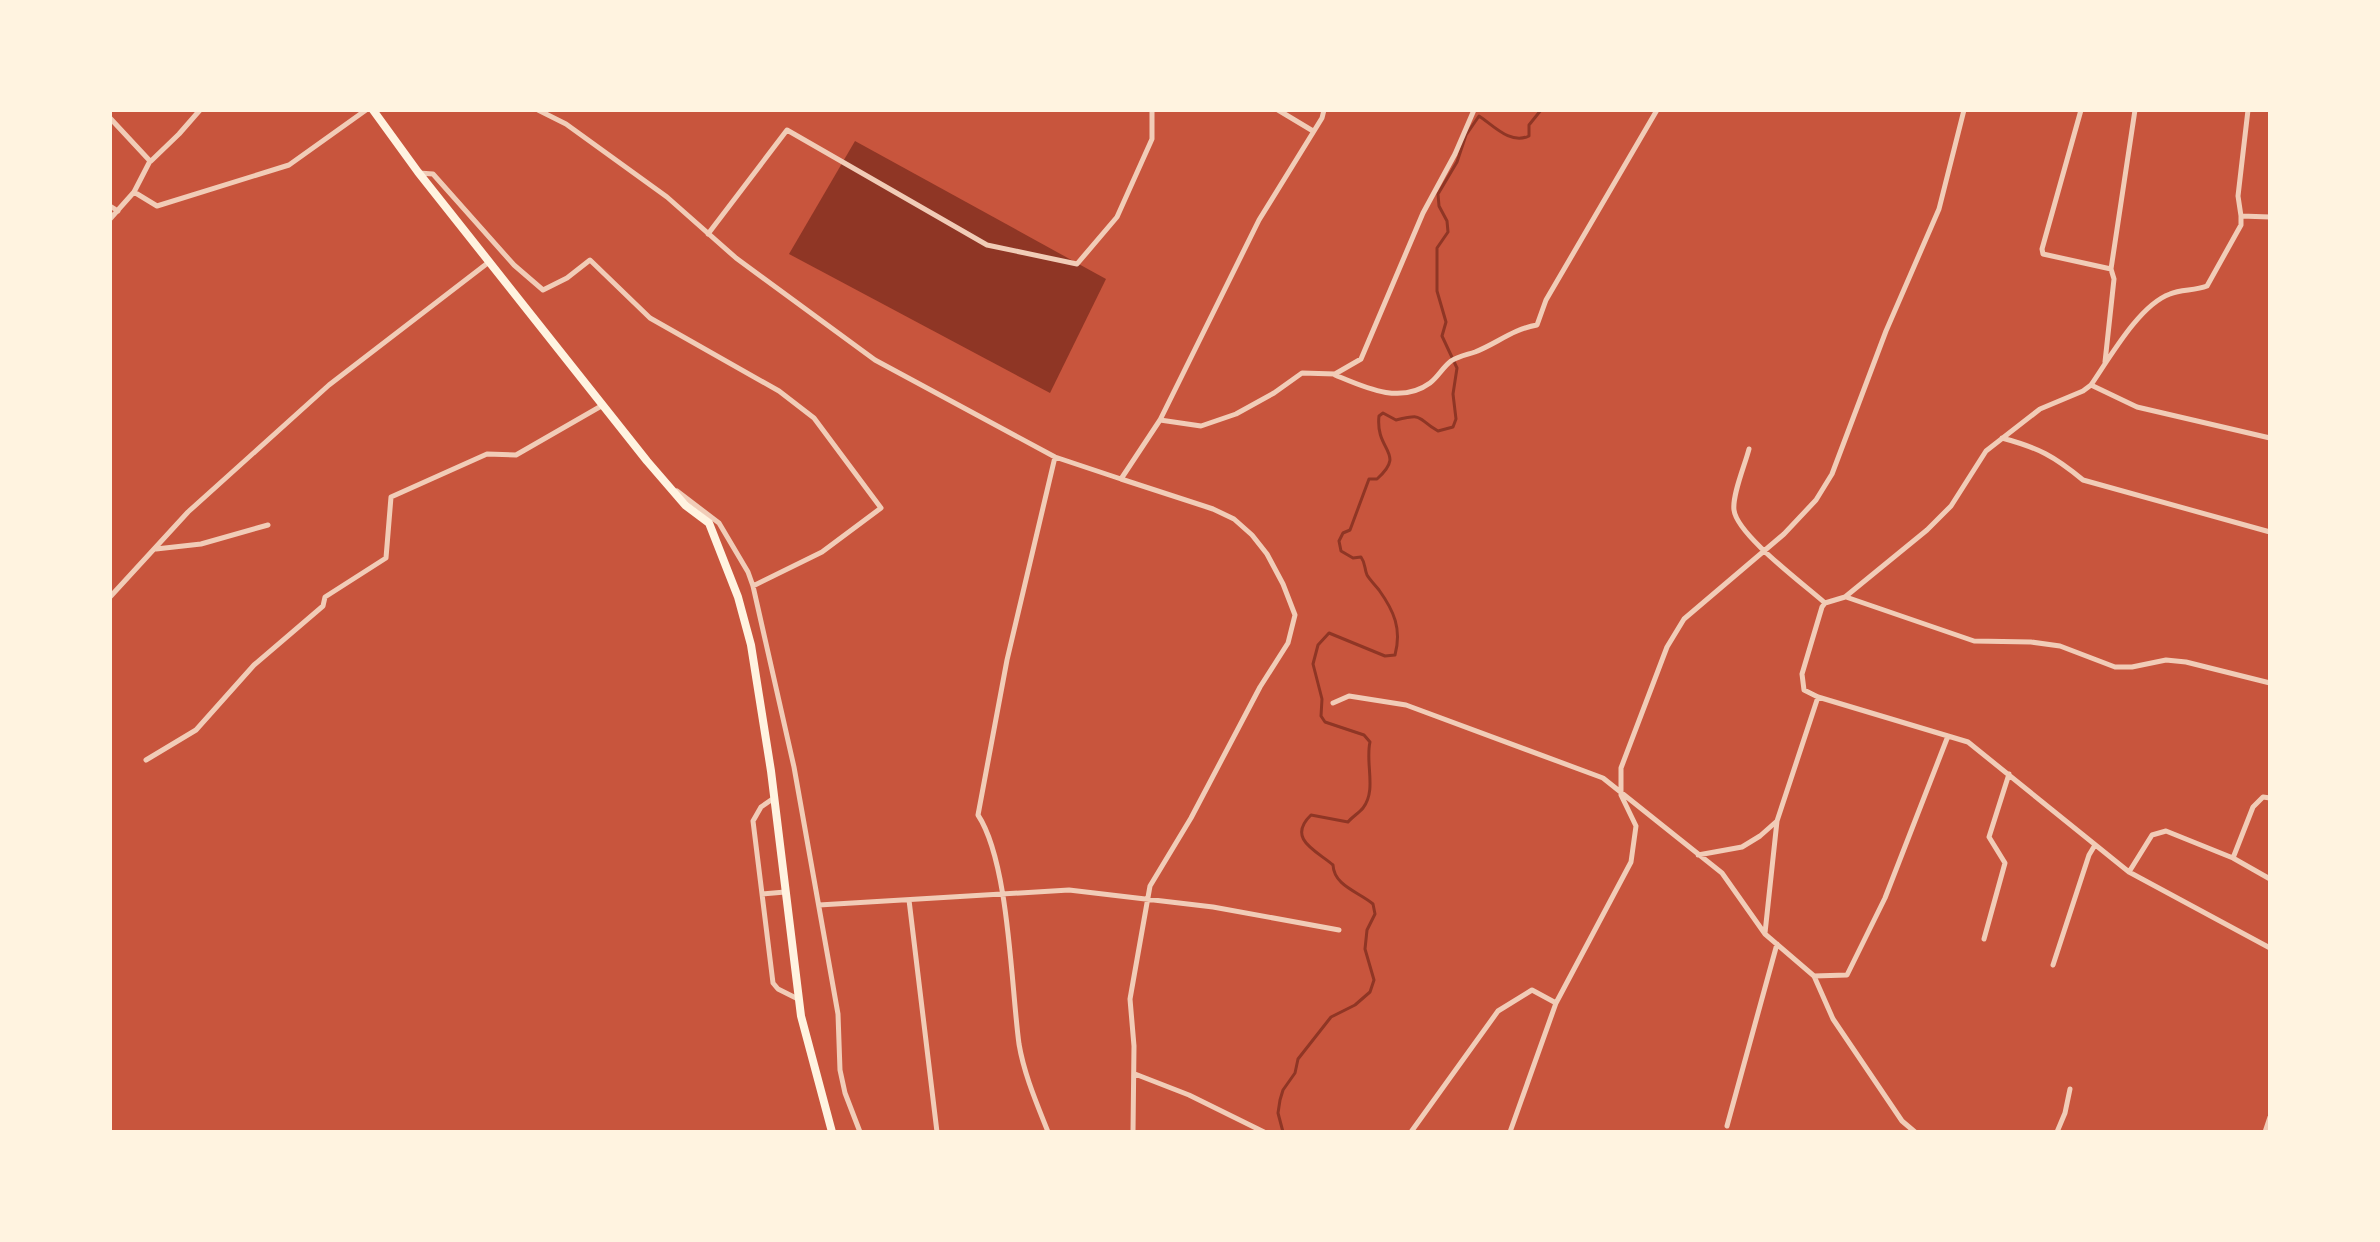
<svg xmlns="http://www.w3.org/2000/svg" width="2380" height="1242" font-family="Arial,sans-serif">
  <rect width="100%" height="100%" fill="#c8553d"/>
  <!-- water -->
  <path fill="#8f3625" d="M855 141 1106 279 1050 393 789 254Z"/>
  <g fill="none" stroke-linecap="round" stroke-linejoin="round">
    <!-- stream -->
    <path stroke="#8f3625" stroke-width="3" d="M1283 1132 1278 1113 1280 1100 1283 1090 1295 1073 1298 1059 1331 1017 1355 1005 1370 992 1374 980 1365 949 1367 930 1375 914 1373 904C1359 892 1334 886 1333 865 1317 851 1286 839 1311 815L1348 822C1352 817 1359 813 1363 808 1377 790 1365 763 1370 742L1364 735 1325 722 1321 716 1322 699 1313 664 1318 645 1329 633 1385 656 1395 655C1402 629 1394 611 1379 590 1375 585 1370 580 1367 575 1364 568 1366 564 1361 557L1353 558 1341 551 1339 541 1343 533 1350 530 1369 479H1377C1407 452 1375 452 1379 416L1383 413 1396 420C1426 413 1415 418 1438 431L1453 427 1456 419 1453 394 1457 368 1442 336 1446 322 1437 291V248L1448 232 1447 221 1439 206 1438 194 1457 162 1466 135 1479 116C1493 125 1510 145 1529 136V125L1541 110"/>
    <!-- minor -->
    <path stroke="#f1ccb7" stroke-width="5" d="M538 110 566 124 667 197 736 258 875 360 1055 457 1121 479 1160 420 1259 220 1322 118 1324 110
      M1278 110 1313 131
      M2081 110 2042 249 2043 254 2111 269
      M110 118 150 161 134 192
      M151 161 179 134 200 110
      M419 173 433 174 514 265 543 290 567 278 590 260 650 318 779 391 814 418 881 508 822 552 753 586
      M110 206 118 211
      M2241 216 2238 196 2248 110
      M2270 217 2241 216V225L2207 286C2195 291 2181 289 2170 294 2139 305 2109 359 2091 385L2083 391 2040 409 1986 451 1951 506 1927 530 1845 597 1825 603 1822 607 1802 674 1804 690 1818 697 1968 742 2129 872 2270 948
      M110 219 134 192 157 206 289 165 366 110
      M708 234 787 130 987 245 1077 264 1117 217 1152 139V110
      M2105 362 2114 279 2111 269 2135 110
      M1335 375C1364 387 1400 405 1430 383 1438 377 1443 367 1451 361 1459 356 1466 355 1475 352 1496 344 1513 329 1537 325L1546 300 1657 110
      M2091 385 2137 407 2270 438
      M1160 420 1201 426 1236 414 1274 393 1302 373 1335 374 1361 359 1423 213 1455 154 1474 110
      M2002 438C2039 448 2054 456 2083 480L2270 532
      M1749 449C1745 465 1732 495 1734 510 1737 535 1805 585 1825 603
      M1121 479 1213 509 1234 519 1252 535 1267 554 1283 584 1295 615 1288 643 1260 687 1191 818 1150 886 1130 999 1134 1046 1133 1132
      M677 491 719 523 748 572 753 586 794 767 838 1014 840 1070 845 1093 860 1132
      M156 549 201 544 268 525
      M110 597 188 512 329 385 489 262
      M1846 597 1974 641 2031 642 2060 646 2115 667H2132L2166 660 2186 662 2270 683
      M1333 703 1349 696 1406 705 1603 778 1722 873 1765 934 1814 976 1833 1019 1902 1121 1915 1132
      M146 760 196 730 254 665 323 606 325 597 386 558 391 497 487 454 516 455 603 405
      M774 798 761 807 753 821 773 983 778 989 798 999
      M1698 855 1742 847 1760 836 1777 821 1818 697
      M2233 858 2253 807 2263 797 2270 798
      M2129 872 2152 835 2166 831 2233 858 2270 879
      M762 894 785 892
      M909 900 937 1132
      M819 905 1069 890 1213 907 1339 930
      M1765 933 1777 821
      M1984 939 2005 863 1989 837 2009 774
      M2053 965 2089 855 2095 845
      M1814 976 1847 975 1885 898 1948 736
      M1135 1074 1189 1095 1264 1132
      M1727 1126 1777 944
      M1048 1132C1037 1104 1024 1074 1019 1044 1011 985 1009 862 978 815L1007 660 1055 457
      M1411 1132 1498 1011 1532 990 1556 1003 1631 862 1636 826 1621 795V768L1667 647 1684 619 1784 534 1816 500 1832 474 1886 331 1939 209 1964 110
      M1510 1132 1556 1003
      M2057 1132 2065 1113 2070 1089
      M2265 1132 2270 1117"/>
    <!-- secondary -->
    <path stroke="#fff3e0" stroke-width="8" d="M373 110 418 172 647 461 685 505 709 523 738 597 751 645 771 771 801 1016 832 1132"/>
  </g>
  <!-- border -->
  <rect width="2380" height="1242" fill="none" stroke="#fff3e0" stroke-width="224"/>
</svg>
